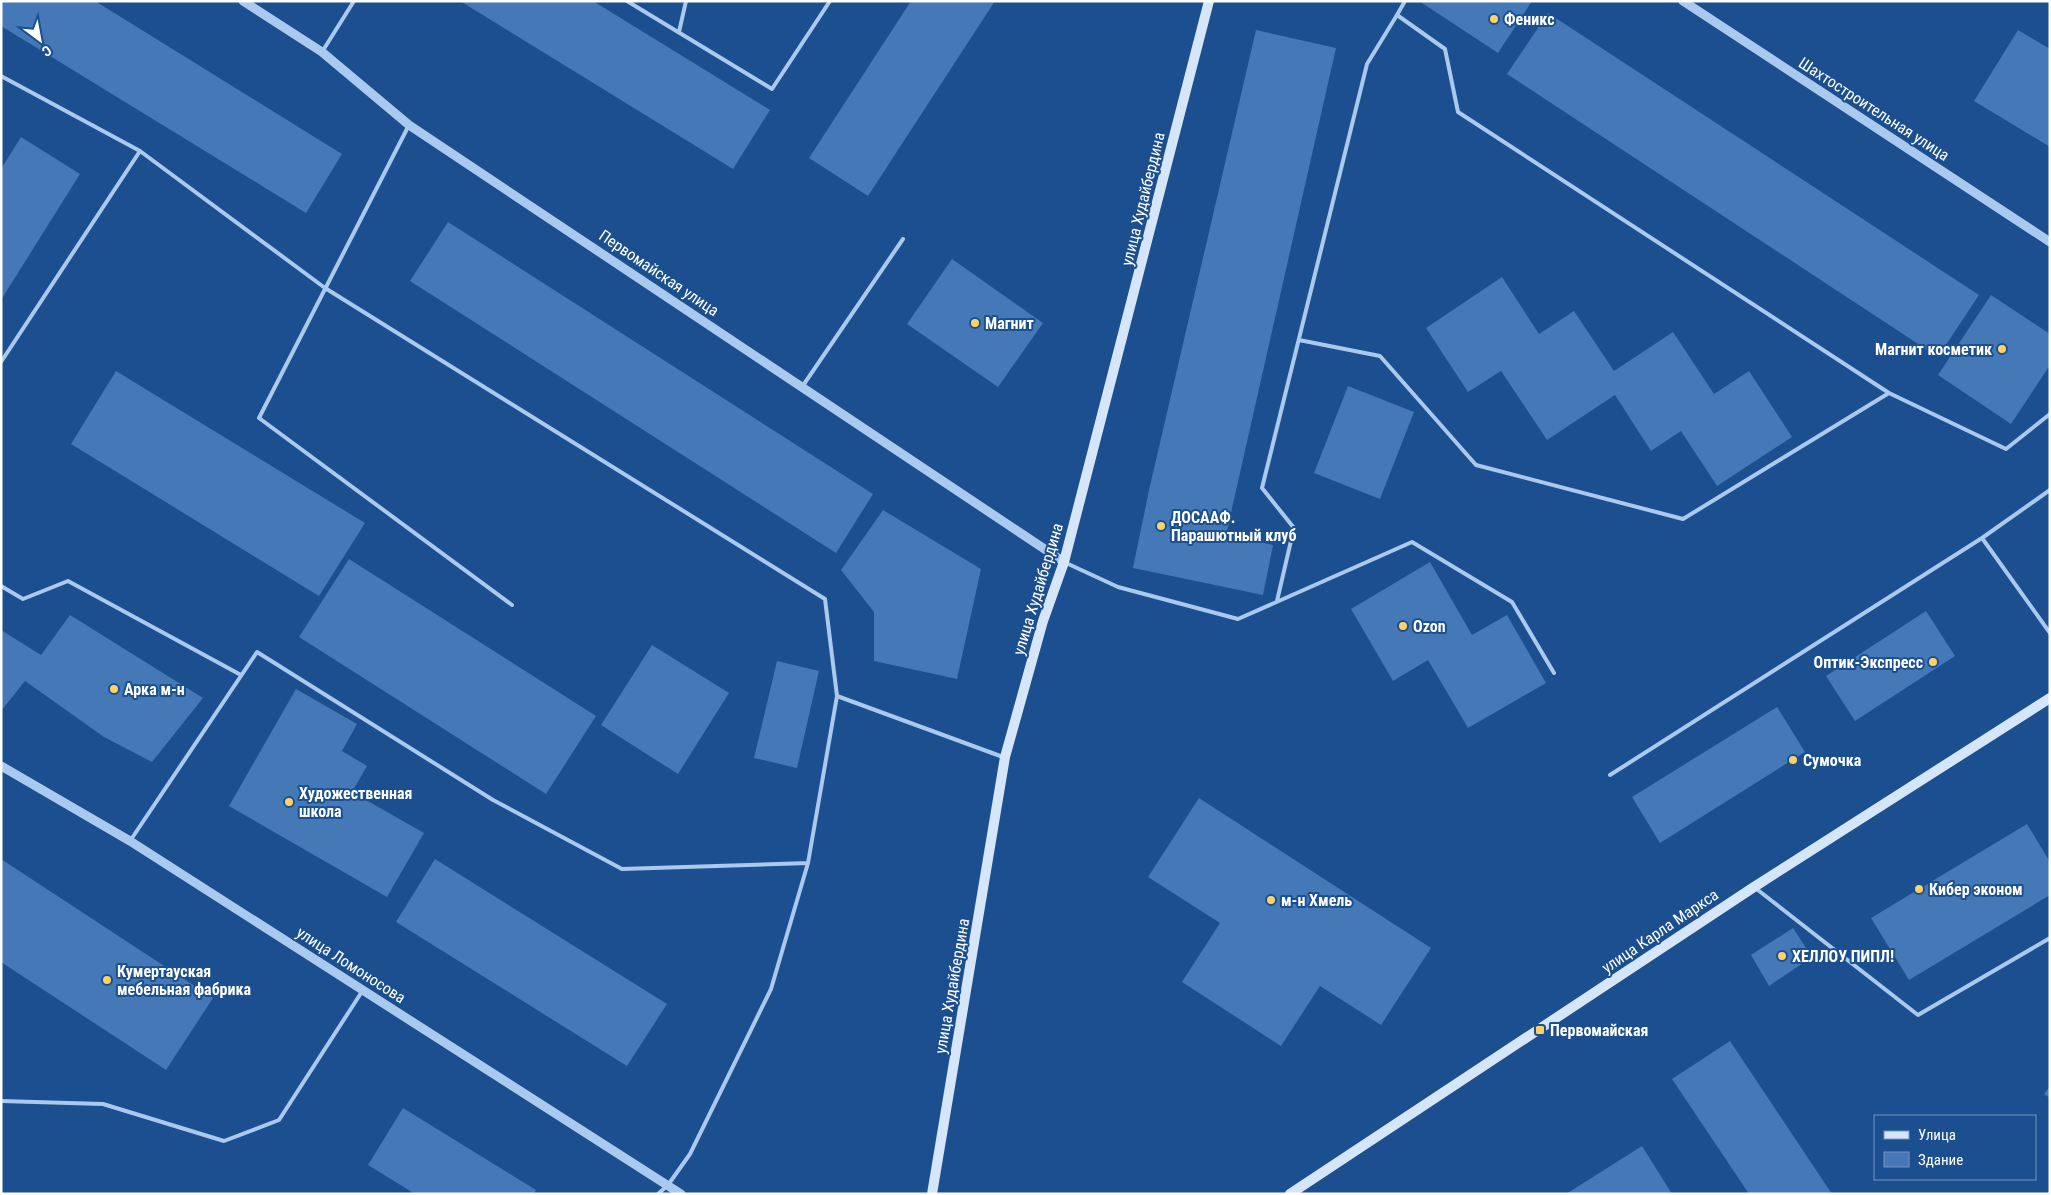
<svg xmlns="http://www.w3.org/2000/svg" width="2051" height="1195" font-family="'Roboto Condensed',sans-serif">
  <rect width="100%" height="100%" fill="#1b4f8f"/>
  <!-- building -->
  <path fill="#4478b7" d="M1 1H95L342 154 306 213 1 26Z
    M460 1H593L770 110 733 169Z
    M911 1H995L868 196 809 158Z
    M1419 1H1532L1498 53Z
    M1548 13 1979 295 1938 357 1507 74Z
    M1256 30 1336 48 1226 535 1273 545 1263 595 1133 568 1149 490Z
    M2018 30 2050 49V147L1974 101Z
    M21 137 80 174 1 300V169Z
    M448 222 873 494 836 553 410 281Z
    M952 259 1043 323 998 387 907 324Z
    M1502 277 1539 334 1574 311 1614 371 1673 332 1714 394 1749 371 1792 437 1717 486 1681 431 1651 451 1615 395 1547 440 1501 371 1468 392 1426 328Z
    M1991 295 2050 334V365L2011 424 1938 375Z
    M116 371 365 523 319 596 71 444Z
    M1348 386 1414 412 1380 499 1314 473Z
    M883 510 981 569 957 679 874 661V612L841 570Z
    M349 559 596 716 546 794 299 637Z
    M1430 562 1472 635 1507 615 1546 683 1468 728 1428 660 1393 681 1351 609Z
    M1926 611 1955 656 1855 721 1826 676Z
    M70 615 203 698 152 762 104 737 25 681 1 711V630L41 655Z
    M652 645 729 693 678 774 601 725Z
    M777 661 819 671 797 768 754 758Z
    M296 689 357 724 342 751 367 766 352 792 424 833 387 897 229 806Z
    M1777 707 1805 752 1660 843 1632 797Z
    M1199 798 1431 948 1381 1025 1320 986 1281 1046 1182 982 1220 923 1148 877Z
    M2027 824 2050 862V895L1909 980 1871 918Z
    M1 859 213 998 166 1070 1 962Z
    M435 859 667 1004 627 1066 396 922Z
    M1793 928 1812 957 1769 986 1751 955Z
    M1730 1041 1832 1194H1749L1672 1079Z
    M2050 1086V1098L2044 1094Z
    M403 1108 536 1190 534 1194H415L368 1165Z
    M1642 1146 1672 1194H1566Z"/>
  <g fill="none" stroke-linecap="round" stroke-linejoin="round">
    <!-- service -->
    <path stroke="#a9c9ee" stroke-width="4" d="M627 1 772 89 830 1
      M1405 1 1397 15 1445 49 1458 112 1889 393 2006 449 2050 414
      M679 32 686 1
      M322 52 354 1
      M1 76 140 151 325 288 825 599 837 696 1003 757
      M409 125 259 418 512 605
      M1299 340 1380 356 1476 465 1683 519 1889 393
      M1 362 140 151
      M802 387 903 239
      M1982 538 2050 633
      M1064 562 1118 587 1238 619 1412 542 1512 602 1554 673
      M1 586 23 599 68 581 241 675
      M1277 601 1294 528 1262 488 1367 64 1397 15
      M1610 775 1982 538 2050 490
      M130 841 257 652 493 800 622 869 808 863 837 696
      M1754 887 1918 1015 2050 938
      M1 1101 103 1104 224 1141 279 1120 363 990
      M658 1194 668 1185 690 1154 771 989 808 863"/>
    <!-- tertiary -->
    <path stroke="#a9c9ee" stroke-width="9" d="M243 1 322 52 409 125 1064 562
      M1683 1 2050 242
      M1 766 130 841 681 1194"/>
    <!-- secondary -->
    <path stroke="#d6e6fa" stroke-width="10" d="M932 1194 1005 757 1043 621 1064 562 1209 1
      M1290 1194 1754 887 2050 698"/>
  </g>
  <!-- markers -->
  <g fill="#ffd166" stroke="#1b4f8f" stroke-width="2">
    <circle cx="1494" cy="19" r="5"/>
    <circle cx="975" cy="323" r="5"/>
    <circle cx="2002" cy="349" r="5"/>
    <circle cx="1161" cy="526" r="5"/>
    <circle cx="1403" cy="626" r="5"/>
    <circle cx="1933" cy="662" r="5"/>
    <circle cx="114" cy="689" r="5"/>
    <circle cx="1793" cy="760" r="5"/>
    <circle cx="289" cy="802" r="5"/>
    <circle cx="1919" cy="889" r="5"/>
    <circle cx="1271" cy="900" r="5"/>
    <circle cx="1782" cy="956" r="5"/>
    <circle cx="107" cy="980" r="5"/>
    <rect x="1535" y="1025" width="10" height="10" rx="2.5"/>
  </g>
  <g text-anchor="middle" dominant-baseline="central" stroke-width="4" stroke-linejoin="round" paint-order="stroke">
    <!-- poi labels -->
    <g font-size="16" font-weight="bold" fill="#fff" stroke="#1b4f8f" text-anchor="start">
      <text x="1504" y="19">Феникс</text>
      <text x="985" y="323">Магнит</text>
      <text x="1992" y="349" text-anchor="end">Магнит косметик</text>
      <text x="1171" y="517">ДОСААФ.<tspan x="1171" dy="18">Парашютный клуб</tspan></text>
      <text x="1413" y="626">Ozon</text>
      <text x="1923" y="662" text-anchor="end">Оптик-Экспресс</text>
      <text x="124" y="689">Арка м-н</text>
      <text x="1803" y="760">Сумочка</text>
      <text x="299" y="793">Художественная<tspan x="299" dy="18">школа</tspan></text>
      <text x="1929" y="889">Кибер эконом</text>
      <text x="1281" y="900">м-н Хмель</text>
      <text x="1792" y="956">ХЕЛЛОУ ПИПЛ!</text>
      <text x="117" y="971">Кумертауская<tspan x="117" dy="18">мебельная фабрика</tspan></text>
      <text x="1550" y="1030">Первомайская</text>
    </g>
    <!-- street labels -->
    <g font-size="16" fill="#fff" stroke="#1b4f8f">
      <text transform="translate(1874 109) rotate(33)">Шахтостроительная улица</text>
      <text transform="translate(1143 199) rotate(-76)">улица Худайбердина</text>
      <text transform="translate(659 273) rotate(34)">Первомайская улица</text>
      <text transform="translate(1038 589) rotate(-73)">улица Худайбердина</text>
      <text transform="translate(1660 931) rotate(-34)">улица Карла Маркса</text>
      <text transform="translate(351 965) rotate(33)">улица Ломоносова</text>
      <text transform="translate(952 986) rotate(-80)">улица Худайбердина</text>
    </g>
  </g>
  <!-- border -->
  <rect width="2051" height="1195" fill="none" stroke="#ffffff" stroke-width="5"/>
  <!-- legend -->
  <rect x="1874" y="1115" width="162" height="65" fill="#1b4f8f" stroke="#7695bc"/>
  <rect x="1884" y="1131" width="25" height="8" fill="#d6e6fa" stroke="#7695bc"/>
  <text x="1918" y="1140" font-size="15" fill="#ffffff">Улица</text>
  <rect x="1884" y="1152" width="25" height="15" fill="#4478b7" stroke="#7695bc"/>
  <text x="1918" y="1165" font-size="15" fill="#ffffff">Здание</text>
  <!-- north arrow -->
  <g transform="translate(40 40) rotate(148)" stroke="#1b4f8f" stroke-width="4" paint-order="stroke">
  <path d="M0-4L9 19L0 12L-9 19Z" fill="#ffffff"/>
  <text y="-8" font-size="14" font-weight="bold" text-anchor="middle" fill="#ffffff">С</text>
  </g>
</svg>
